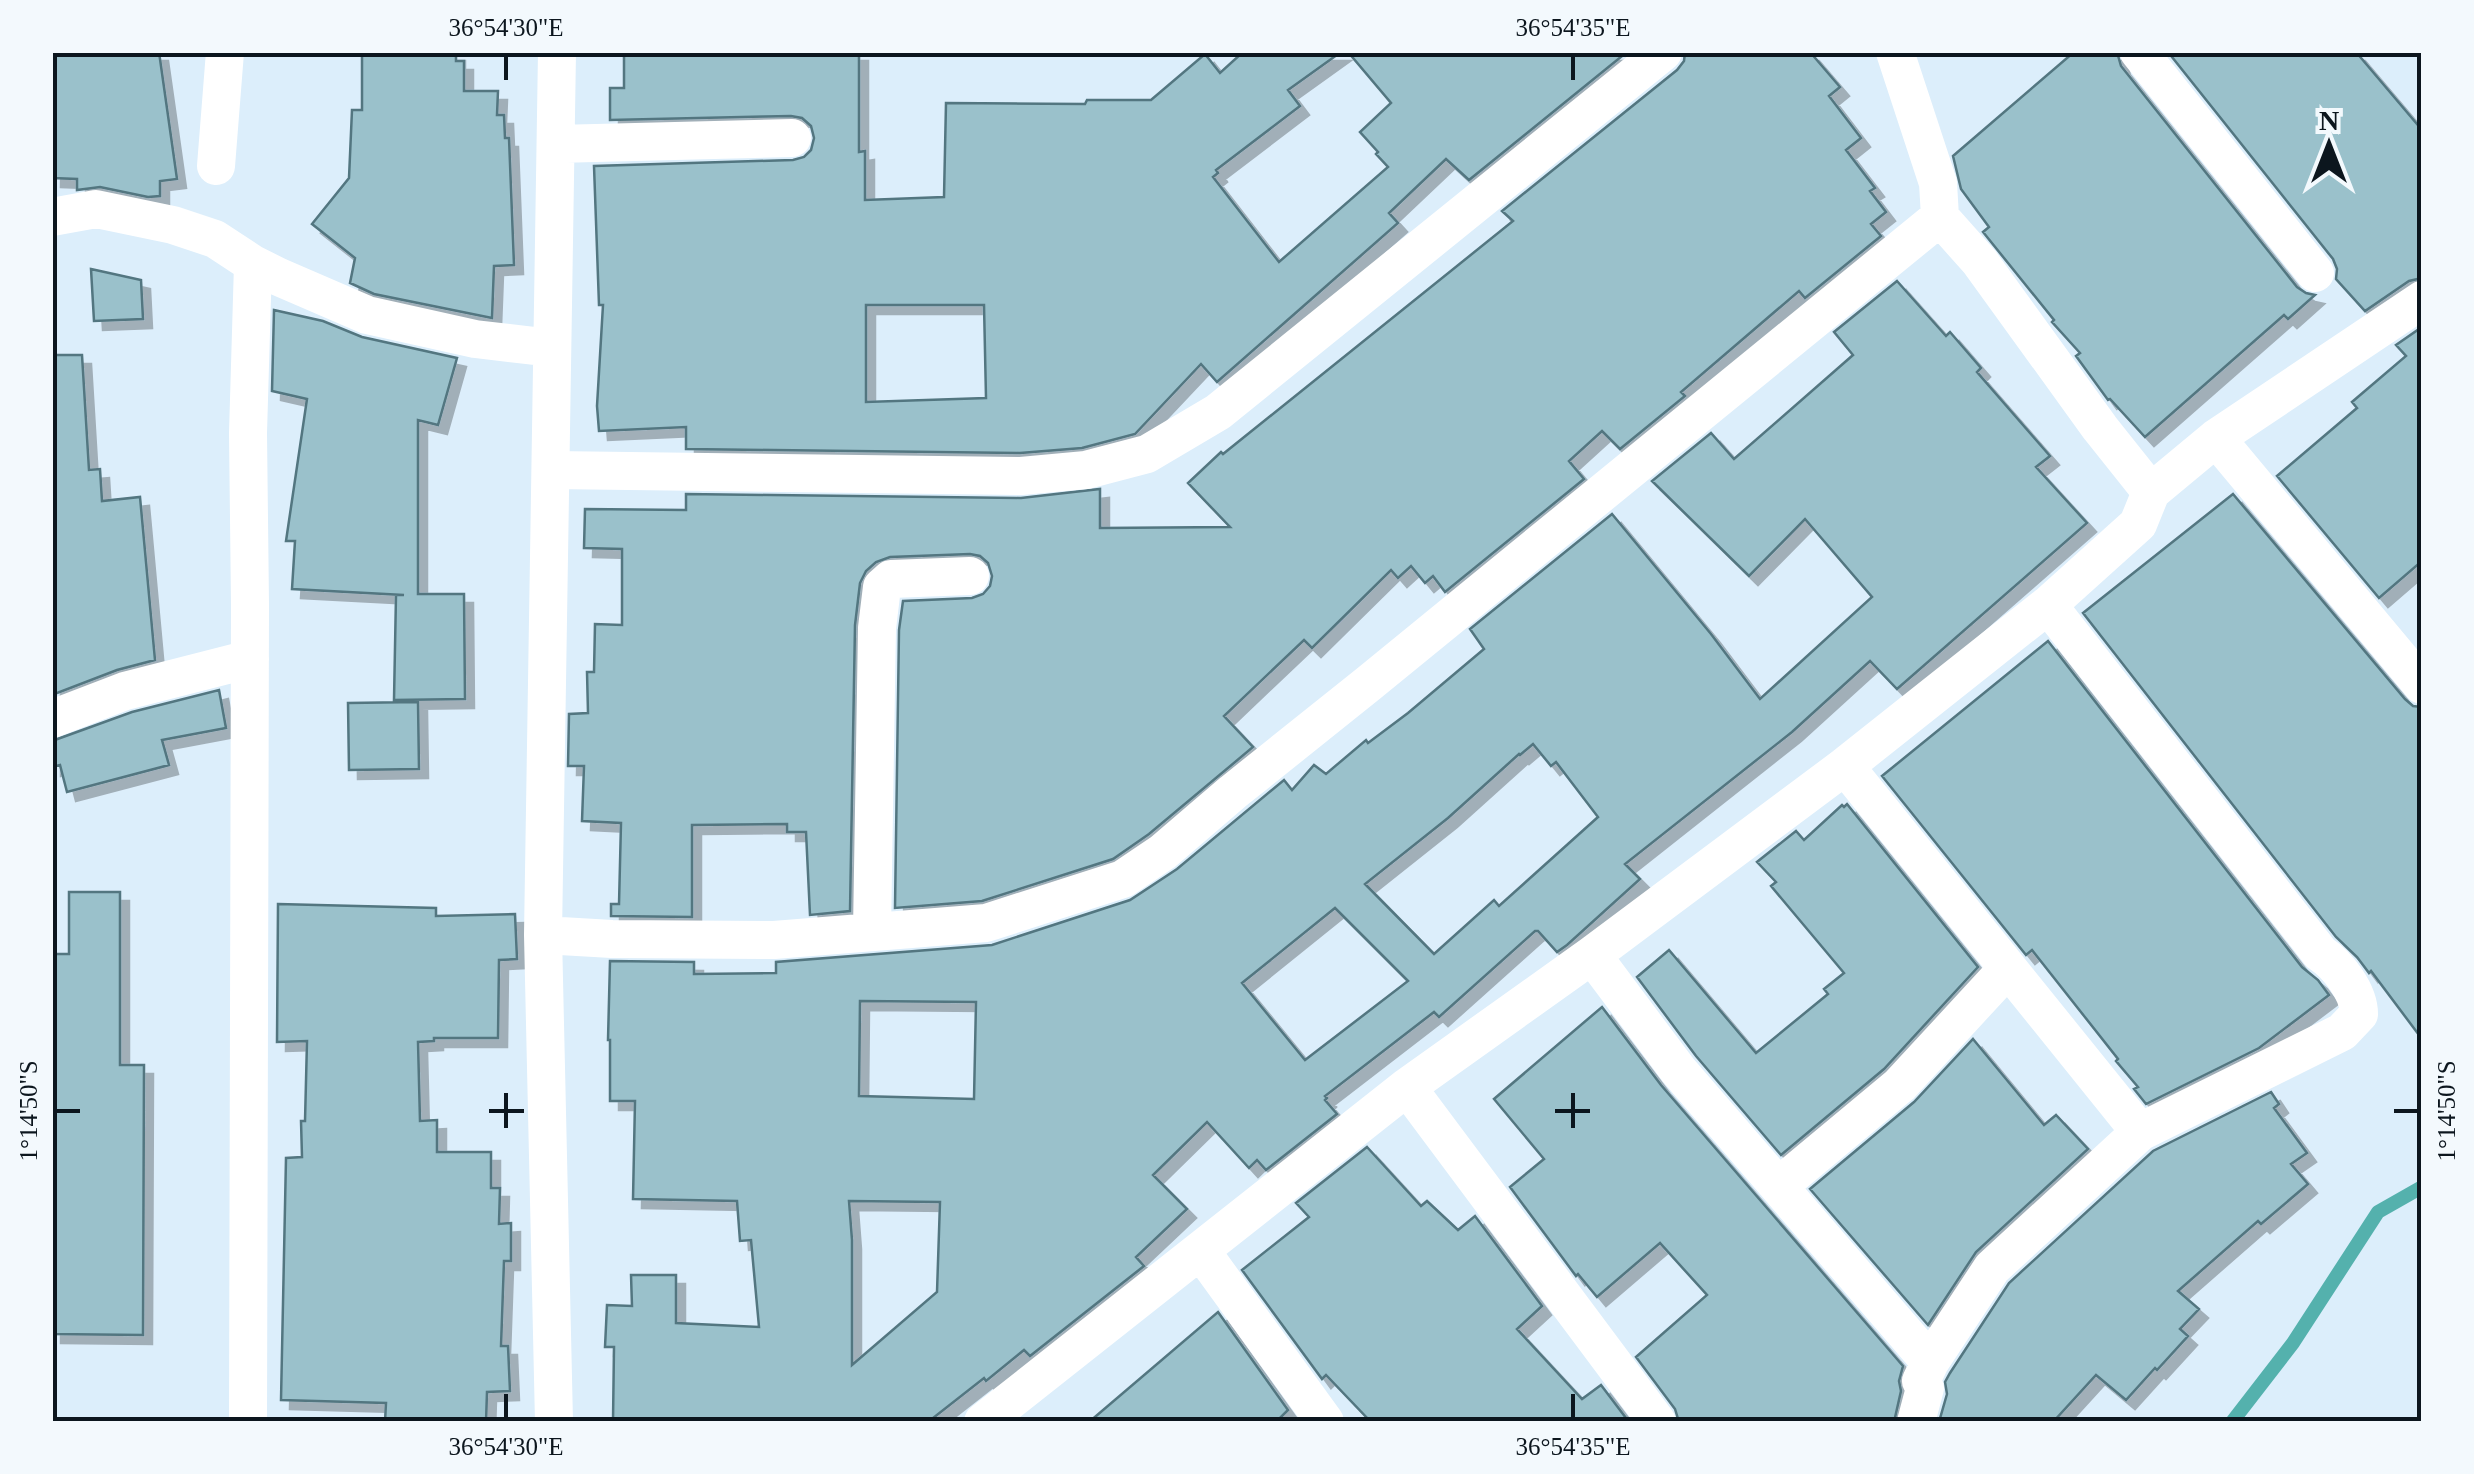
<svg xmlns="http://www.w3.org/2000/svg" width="2474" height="1474" font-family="Georgia,serif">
  <defs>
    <filter id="shadow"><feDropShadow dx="9" dy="9" stdDeviation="0" flood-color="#0004"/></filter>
  </defs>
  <rect width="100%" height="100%" fill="#dceefb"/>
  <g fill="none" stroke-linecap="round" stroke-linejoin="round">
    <!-- stream -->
    <path stroke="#54b1ad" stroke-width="14" d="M2232 1422 2293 1343 2378 1212 2422 1187"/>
  </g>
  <!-- building -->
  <path fill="#9ac1cb" stroke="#527680" stroke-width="2.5" fill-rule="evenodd" filter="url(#shadow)" d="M54 52H159L177 179 160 181V196L148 197 100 187 77 190V179L52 178Z
    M362 52H456V61H464V91H498L497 115H504L505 138H509L514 265 494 266 492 318 374 294 350 283 355 258 312 224 349 178 352 110H362Z
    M624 52H859V152L865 151V200L944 197 946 103 1085 104 1087 100H1151L1205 54 1220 73 1243 52H1341L1288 90 1300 106 1216 170 1218 173 1213 177 1279 262 1388 167 1376 154 1378 152 1360 132 1391 103 1348 52H1627L1469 180 1446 159 1389 213 1398 223 1217 382 1201 364 1135 434 1082 448 1020 453 686 449V427L599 431 597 406 603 305H599L594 166 793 160 804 157 811 150 814 138 811 126 802 118 791 116 610 120V88H624ZM866 305H984L986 398 866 402Z
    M1685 52H1810L1840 87 1829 96 1861 138 1846 150 1875 188 1870 191 1886 212 1871 224 1881 236 1805 298 1799 291 1681 392 1685 396 1620 449 1602 431 1569 461 1584 479 1445 592 1433 576 1425 583 1411 566 1398 578 1391 570 1312 648 1304 640 1224 716 1253 747 1149 834 1113 859 982 901 895 908 899 630 903 601 972 598 983 594 990 586 992 576 988 563 980 556 970 554 890 557 876 562 866 571 860 583 855 625 850 911 810 915 806 832H787V824L692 825V917L611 916V904H619L621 823 582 821 584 766H568L569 714 588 713 587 672H594L595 624 622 625V549L584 548 585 509 686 510V494L1021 498 1100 489V528L1230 527 1188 483 1221 452 1223 454 1513 221 1502 211 1677 70 1684 61Z
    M2074 52H2117L2121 66 2297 287 2306 293 2315 295 2288 319 2284 315 2145 437 2110 399 2108 400 2076 356 2080 353 2052 322 2054 320 1983 232 1989 227 1961 189 1953 156Z
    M2168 52H2356L2422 130V278L2409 281 2365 311 2336 279 2337 269 2333 259Z
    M91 269 141 280 143 319 94 321Z
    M1897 281 1946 336 1950 332 1981 368 1977 372 2050 456 2036 467 2087 523 1897 689 1870 661 1792 732 1625 864 1640 879 1567 945 1557 952 1538 931H1535L1439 1017 1434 1012 1325 1096 1327 1098 1325 1100 1337 1114 1266 1170 1257 1160 1249 1168 1207 1122 1153 1175 1187 1209 1136 1257 1144 1266 1030 1356 1024 1350 986 1381 984 1378 928 1422H613L614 1347H605L607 1305 632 1306 631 1275H676V1323L759 1327 751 1240 740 1241 737 1201 633 1199 635 1101H610V1040H608L610 961 694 962V974L776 973V962L992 945 1130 900 1177 869 1284 780 1292 790 1314 765 1326 774 1366 740 1368 743 1408 713 1484 649 1470 629 1612 514 1711 634 1760 699 1872 597 1805 519 1749 576 1652 481 1711 433 1734 459 1853 355 1834 332ZM1533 744 1551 766 1556 762 1598 817 1499 906 1494 900 1434 954 1365 884 1448 818 1519 754 1520 755ZM1335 908 1408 981 1305 1060 1242 983ZM860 1001 976 1002 974 1099 859 1096ZM849 1201 940 1202 937 1292 852 1365V1240Z
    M274 310 323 321 362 337 457 358 438 425 418 420V594H464L465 699 394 700 396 595H404L292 589 295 541H286L307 399 272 391Z
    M2422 327V561L2379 598 2277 476 2357 408 2352 402 2406 356 2396 345Z
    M52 355H82L89 470 100 469 102 501 140 497 155 660 117 670 52 695Z
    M2233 494 2405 699 2413 706 2422 707V1039L2371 971 2369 973 2357 957 2336 937 2083 613Z
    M2048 641 2302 967 2318 980 2329 995 2259 1048 2146 1104 2134 1089 2138 1087 2116 1061 2118 1059 2032 950 2026 955 1882 776Z
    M219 690 226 728 162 740 169 765 67 792 60 765 52 767V741L132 712Z
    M418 702 419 769 349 770 348 703Z
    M1847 804 1978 967 1884 1069 1781 1155 1696 1056 1637 977 1669 950 1756 1053 1828 994 1824 989 1844 973 1771 886 1776 882 1757 862 1796 831 1804 840 1842 805 1844 807Z
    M69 892H120V1065H144L143 1335 52 1334V954H69Z
    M278 904 436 908V916L515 914 517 959 499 960 498 1038H434V1041L418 1042 420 1121 437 1120V1152H491V1188H500L499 1224 511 1223V1261H504L501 1346H508L510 1391 487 1392 486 1422H385L386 1403 281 1400 286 1158 302 1157 301 1121H305L307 1041 277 1042Z
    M1602 1007 1661 1085 1903 1366 1899 1381 1901 1391 1894 1422H1679L1675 1409 1636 1357 1707 1295 1660 1243 1597 1297 1578 1274 1576 1276 1510 1187 1544 1159 1494 1099Z
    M1973 1039 2044 1125 2056 1115 2088 1149 1976 1252 1928 1325 1810 1189 1914 1102Z
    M2271 1092 2279 1104 2274 1108 2307 1153 2291 1164 2308 1184 2261 1224 2258 1221 2178 1291 2199 1309 2180 1329 2188 1336 2157 1370 2155 1368 2126 1400 2096 1375 2053 1422H1939L1947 1394 1945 1382 1950 1373 2009 1283 2153 1151Z
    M1367 1147 1421 1206 1427 1201 1458 1230 1475 1216 1542 1306 1517 1329 1582 1399 1601 1385 1629 1422H1371L1326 1375 1322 1379 1242 1270 1309 1217 1296 1203Z
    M1218 1312 1288 1410 1276 1422H1089Z"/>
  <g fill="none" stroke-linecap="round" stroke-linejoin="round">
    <!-- minor -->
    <path stroke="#fff" stroke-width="38" d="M1895 52 1938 183 1940 217 1980 262 2100 428 2151 492
      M2139 52 2315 273
      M556 144 792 138
      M216 166 225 52
      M52 217 96 209 173 225 215 239 253 264 279 277 367 315 475 339 552 348
      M2216 438 2422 685
      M552 470 1021 476 1086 470 1147 454 1218 412 1663 52
      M52 719 125 691 250 659
      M1845 766 2140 1132
      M872 931 877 628 882 587 891 579 970 576
      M543 935 612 939 774 940 986 923 1123 879 1163 852 1233 792 1368 684 1940 217
      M1592 955 1678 1070 1930 1362
      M1407 1087 1657 1422
      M1779 1186 1900 1085 2007 969
      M1201 1251 1325 1422
      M248 1422 250 605 248 433 253 264
      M554 1422 543 935 557 52
      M983 1422 1407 1087 1592 955 1845 766 2048 605 2138 524 2151 492 2216 438 2422 300
      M1916 1422 1925 1388 1921 1381 1930 1362 1992 1268 2140 1132 2342 1032 2359 1014C2359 992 2338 965 2320 953L2048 605"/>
  </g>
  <!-- ticks -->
  <path fill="none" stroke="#0c161e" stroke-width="4" d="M506 55V80M1573 55V80M506 1093V1128M1573 1093V1128M55 1111H80M489 1111H524M1555 1111H1590M2394 1111H2419M506 1394V1419M1573 1394V1419"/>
  <!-- border -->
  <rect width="2474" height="1474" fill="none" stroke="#f3f9fd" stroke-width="110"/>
  <!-- north arrow -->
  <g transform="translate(2329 145)" stroke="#f3f9fd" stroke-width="8" paint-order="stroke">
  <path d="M0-8L18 38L0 25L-18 38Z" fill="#0c161e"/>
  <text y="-15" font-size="28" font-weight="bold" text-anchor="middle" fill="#0c161e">N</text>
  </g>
  <rect x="55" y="55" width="2364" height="1364" fill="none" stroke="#0c161e" stroke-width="4"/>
  <g font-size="25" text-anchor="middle" fill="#0c161e">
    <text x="506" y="36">36°54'30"E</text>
    <text x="1573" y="36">36°54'35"E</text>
    <text transform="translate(28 1111) rotate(-90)" y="9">1°14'50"S</text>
    <text transform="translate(2446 1111) rotate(-90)" y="9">1°14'50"S</text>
    <text x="506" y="1455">36°54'30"E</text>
    <text x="1573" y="1455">36°54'35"E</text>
  </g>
</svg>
